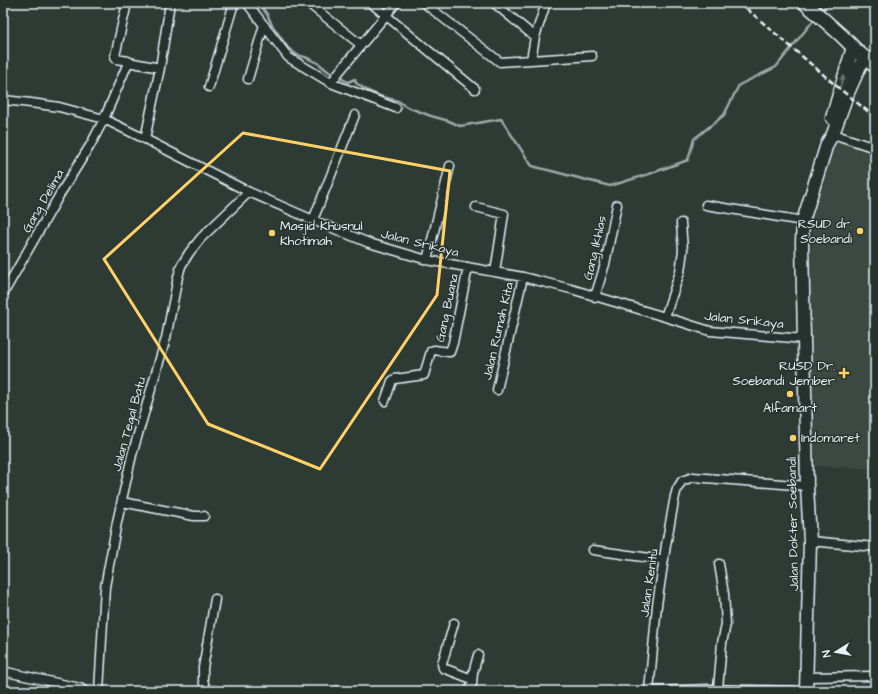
<svg xmlns="http://www.w3.org/2000/svg" width="878" height="694" font-family="'Architects Daughter',sans-serif">
  <rect width="100%" height="100%" fill="#2e3b35"/>
  <filter id="ink" filterUnits="userSpaceOnUse"><feTurbulence type="fractalNoise" baseFrequency=".025" numOctaves="2"/><feDisplacementMap in="SourceGraphic" scale="8" xChannelSelector="R" yChannelSelector="G"/><feConvolveMatrix kernelMatrix="1 2 1 2 8 2 1 2 1" color-interpolation-filters="sRGB"/></filter>
  <g filter="url(#ink)">
    <!-- built -->
    <path fill="#3b4843" d="M837 139 872 152 875 154V469L815 466 809 281 814 210Z"/>
    <g fill="none" stroke-linecap="round" stroke-linejoin="round">
      <!-- stream -->
      <path stroke="#9da8a9" stroke-width="2.5" d="M258 3 267 14 272 25 288 48 297 55 305 57 318 63 329 72 348 82 355 79 356 83 368 91 380 96 398 101 407 107 431 116 449 121 460 126 501 119 532 166 610 186 649 174 688 160 694 139 724 115 739 85 776 67 816 17
        M821 12 828 3"/>
      <defs>
        <path id="street" d="M247 3 288 57 291 59 331 83 396 108
          M308 3 361 45
          M371 3 475 89
          M424 3 500 62 531 60 592 56
          M494 3 535 37
          M531 60 535 37 546 3
          M128 62 160 68
          M248 79 264 25
          M331 83 339 72 396 3
          M209 87 234 3
          M3 100 31 103 59 107 104 119 145 139 249 192 313 220 369 243 427 260 523 277 571 289 665 317 710 331 804 339
          M833 134 875 148
          M145 139 160 68 170 3
          M706 205 803 221
          M476 207 504 214 495 272
          M313 220 355 115
          M427 260 450 166
          M3 294 60 194 91 144 104 119 128 63V61L116 59 115 56 127 3
          M595 297 605 264 617 205
          M665 317 680 272 683 250 681 223
          M497 390 523 277
          M385 401 392 381 395 379 424 375 431 351 434 350 449 352H450L453 343 468 267
          M122 502 194 516H204
          M810 541 875 547
          M593 550 664 560
          M454 623 442 664 443 668 472 679
          M3 674 7 672 11 673 80 688 84 691
          M806 677 875 676
          M718 689 722 643 726 624 724 594 719 564
          M206 690 203 680V668L215 599
          M206 690 216 691
          M99 691 105 587 117 522 132 455 166 338 178 277 181 266 189 253 201 238 249 192
          M336 691H344
          M469 691 472 684 473 673 478 655
          M649 691 657 605 666 545 675 496 677 489 682 481 693 477 807 486
          M650 691 710 689 795 691"/>
        <path id="secondary" d="M832 118 853 47
          M806 691 810 541 807 486 802 242 803 221 827 144 833 134 847 95 864 57"/>
        <path id="primary" d="M805 3 842 36 859 53 875 66"/>
      </defs>
      <!-- street casing -->
      <use href="#street" stroke="#e8f1f8" stroke-width="11"/>
      <!-- secondary casing -->
      <use href="#secondary" stroke="#e8f1f8" stroke-width="15"/>
      <!-- primary casing -->
      <use href="#primary" stroke="#e8f1f8" stroke-width="16"/>
      <!-- street -->
      <use href="#street" stroke="#26332d" stroke-width="8"/>
      <!-- secondary -->
      <use href="#secondary" stroke="#26332d" stroke-width="12"/>
      <!-- primary -->
      <use href="#primary" stroke="#26332d" stroke-width="13"/>
      <!-- rail -->
      <path stroke="#e8f1f8" stroke-width="2.5" stroke-dasharray="6 3" stroke-linecap="butt" d="M740 3 840 89 875 117"/>
    </g>
    <!-- one-way arrows -->
    <defs><path id="oneway-solid" d="M-6-.8H1V-3.2L6.5 0L1 3.2V.8H-6Z"/></defs>
    <use fill="#6a7674" href="#oneway-solid" transform="translate(842 81) rotate(-73)"/>
  </g>
  <!-- marked area -->
  <path fill="none" stroke="#ffd166" stroke-width="3" stroke-linejoin="round" d="M243 133 450 171 437 295 320 469 208 424 104 259Z"/>
  <!-- markers -->
  <g fill="#ffd166" stroke="#26332d" stroke-width="1.5">
    <circle cx="860" cy="231" r="4"/>
    <circle cx="272" cy="233" r="4"/>
    <path d="M842 367h4v4h4v4h-4v4h-4v-4h-4v-4h4z"/>
    <circle cx="790" cy="394" r="4"/>
    <circle cx="793" cy="438" r="4"/>
  </g>
  <g text-anchor="middle" dominant-baseline="central" stroke-width="3" stroke-linejoin="round" paint-order="stroke">
    <!-- street labels -->
    <g font-size="13" fill="#e8f1f8" stroke="#26332d">
      <text transform="translate(43 201) rotate(-60)">Gang Delima</text>
      <text transform="translate(420 243) rotate(14)">Jalan Srikaya</text>
      <text transform="translate(595 248) rotate(-77)">Gang Ikhlas</text>
      <text transform="translate(447 308) rotate(-78)">Gang Buana</text>
      <text transform="translate(744 320) rotate(6)">Jalan Srikaya</text>
      <text transform="translate(498 331) rotate(-77)">Jalan Rumah Kita</text>
      <text transform="translate(129 424) rotate(-75)">Jalan Tegal Batu</text>
      <text transform="translate(793 524) rotate(-91)">Jalan Dokter Soebandi</text>
      <text transform="translate(649 583) rotate(-82)">Jalan Kenitu</text>
    </g>
    <!-- poi labels -->
    <g font-size="13" fill="#e8f1f8" stroke="#26332d" text-anchor="end">
      <text x="852" y="224">RSUD dr.<tspan x="852" dy="15">Soebandi</tspan></text>
      <text x="280" y="226" text-anchor="start">Masjid Khusnul<tspan x="280" dy="15">Khotimah</tspan></text>
      <text x="835" y="366">RUSD Dr.<tspan x="835" dy="15">Soebandi Jember</tspan></text>
      <text x="790" y="408" text-anchor="middle">Alfamart</text>
      <text x="801" y="438" text-anchor="start">Indomaret</text>
    </g>
  </g>
  <!-- margin -->
  <rect width="878" height="694" fill="none" stroke="#26332d" stroke-width="16"/>
  <rect x="8" y="8" width="862" height="678" fill="none" stroke="#e8f1f8" stroke-width="1.5" filter="url(#ink)"/>
  <!-- north arrow -->
  <g transform="translate(836 652) rotate(259)" stroke="#26332d" stroke-width="3" paint-order="stroke">
  <path d="M0-3L7 15L0 10L-7 15Z" fill="#e8f1f8"/>
  <text y="-6" font-size="11" font-weight="bold" text-anchor="middle" fill="#e8f1f8">N</text>
  </g>
</svg>
